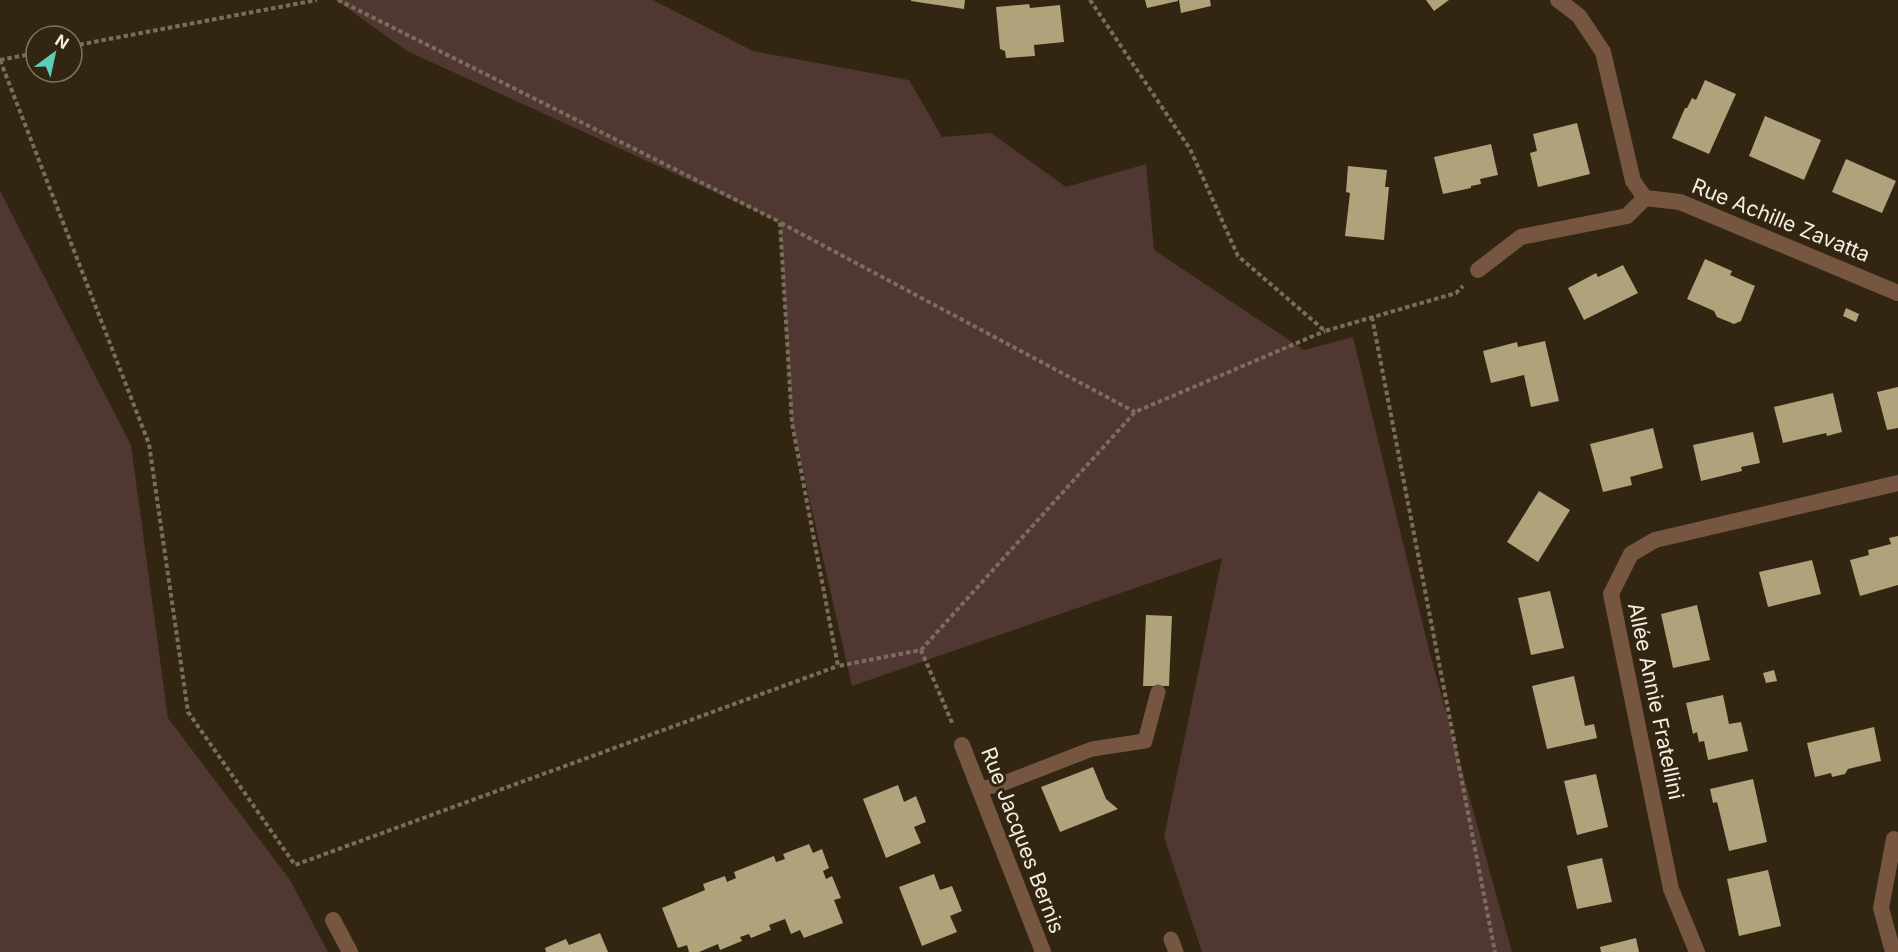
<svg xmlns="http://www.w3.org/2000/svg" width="1898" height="952" font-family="Inter,sans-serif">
  <rect width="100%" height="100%" fill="#322511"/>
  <!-- green -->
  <path fill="#503732" d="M336 0H653L753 51 909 80 942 137 991 133 1066 187 1146 164 1154 250 1304 350 1353 337 1429 650 1512 952H1202L1164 837 1222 558 852 686 792 423 780 222 407 51Z
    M0 191 131 445 168 718 290 880 328 952H0Z"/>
  <!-- building -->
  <path fill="#aea37a" d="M911 0H965L964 9 911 1Z
    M1145 0H1178V1L1147 8Z
    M1179 0H1210L1211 6 1181 13Z
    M1426 0H1449L1434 11Z
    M1029 4 1030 8 1060 5 1064 42 1034 45 1035 56 1006 58 1005 51 1000 49 996 7Z
    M1705 80 1736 94 1709 154 1672 138 1685 108H1687L1692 98 1696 100Z
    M1765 116 1821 140 1804 180 1749 156Z
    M1577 123 1590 174 1538 187 1530 153 1537 151 1533 134Z
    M1491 144 1498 175 1480 179 1481 184 1471 186V188L1443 194 1434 157Z
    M1846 159 1896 181 1882 213 1832 192Z
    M1348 166 1387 170 1385 187H1389L1384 240 1345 236 1350 193 1346 192Z
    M1705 259 1732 271 1730 275 1755 286 1741 321 1734 324 1717 317 1714 311 1687 299Z
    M1623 265 1638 293 1584 320 1568 288 1596 273 1598 277Z
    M1846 308 1859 314 1856 322 1843 316Z
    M1545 341 1559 401 1531 407 1524 375 1491 383 1483 351 1517 342 1518 347Z
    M1898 387V428L1887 430 1877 392Z
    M1833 393 1842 432 1827 436 1826 433 1783 443 1774 407Z
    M1653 428 1663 468 1630 477 1632 485 1603 492 1590 444Z
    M1753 432 1760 463 1741 467 1742 471 1701 481 1693 445Z
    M1539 491 1570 510 1538 562 1507 542Z
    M1898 536V585L1860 596 1850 560 1869 555 1868 550 1891 544 1889 538Z
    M1812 560 1821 594 1768 607 1759 572Z
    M1550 591 1564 648 1531 655 1518 598Z
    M1697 605 1710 660 1673 668 1661 614Z
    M1146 615 1172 616 1169 686H1143Z
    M1774 670 1777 681 1766 683 1763 673Z
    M1574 676 1585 726 1594 724 1597 738 1547 749 1532 686Z
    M1723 695 1729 724 1741 722 1748 751 1708 760 1704 741 1699 742 1697 732 1693 734 1686 703Z
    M1874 727 1881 761 1848 769 1845 774 1832 777 1831 773 1815 777 1807 743Z
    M1093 767 1106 799 1118 809 1060 832 1041 787Z
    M1596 774 1608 827 1577 835 1564 781Z
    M1753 779 1767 842 1729 851 1717 802 1713 803 1710 789Z
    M898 785 904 802 916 796 926 822 914 827 921 843 886 858 863 799Z
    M809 844 813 853 822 849 829 868 823 871 826 879 832 876 841 898 834 900 843 923 804 938 800 930 791 934 785 919 769 925 771 930 751 938 749 934 740 937 742 941 720 950 718 944 699 952H689L687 945 678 948 662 908 705 890 703 884 725 876 727 882 736 878 734 872 774 856 776 862 785 859 783 854Z
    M1602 858 1612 902 1577 909 1567 866Z
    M1768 870 1781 926 1739 936 1727 879Z
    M934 874 940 890 952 886 962 911 950 916 957 932 922 946 899 887Z
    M600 933 608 952H546L545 948 566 939 569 945Z
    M1636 938 1639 952H1601L1600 947Z"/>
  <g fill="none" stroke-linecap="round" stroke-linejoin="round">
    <!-- path -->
    <path stroke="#796d5c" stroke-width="4" stroke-dasharray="4.5 3" stroke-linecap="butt" d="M338 0 780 222 792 423 838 666 921 650 953 725
      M1090 0 1190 149 1238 256 1325 331 1456 293 1463 286
      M72 46 317 0
      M0 60 149 444 188 712 295 865 838 666
      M0 60 36 53
      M781 223 1135 412
      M1372 317 1495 952
      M921 650 1135 412 1325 331"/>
    <!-- service -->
    <path stroke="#765641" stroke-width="15" d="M979 789 999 785 1092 749 1145 741 1158 692
      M1171 939 1176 952"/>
    <!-- minor -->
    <path stroke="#765641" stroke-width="16" d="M1558 0 1579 16 1603 52 1633 181 1645 198
      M1478 270 1521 237 1627 216 1645 198 1680 202 1898 293
      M962 745 1043 952
      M333 920 350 952
      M1697 952 1671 889 1611 594 1631 554 1655 540 1898 483
      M1893 952 1881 908 1894 839"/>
  </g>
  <g text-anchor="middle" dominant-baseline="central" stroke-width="6" stroke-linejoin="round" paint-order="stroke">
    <!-- street labels -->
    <g font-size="21" fill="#f5ece0" stroke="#322511">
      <text transform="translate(1781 220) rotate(22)">Rue Achille Zavatta</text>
      <text transform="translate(1656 701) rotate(78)">Allée Annie Fratellini</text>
      <text transform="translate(1023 840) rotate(69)">Rue Jacques Bernis</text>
    </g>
  </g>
  <!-- north arrow -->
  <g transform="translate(54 54) rotate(33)"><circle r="28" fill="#322511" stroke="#807564" stroke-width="1.5"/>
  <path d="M0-4.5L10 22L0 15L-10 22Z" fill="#5dceb9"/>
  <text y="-9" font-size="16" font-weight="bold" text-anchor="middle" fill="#f5ece0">N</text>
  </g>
</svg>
